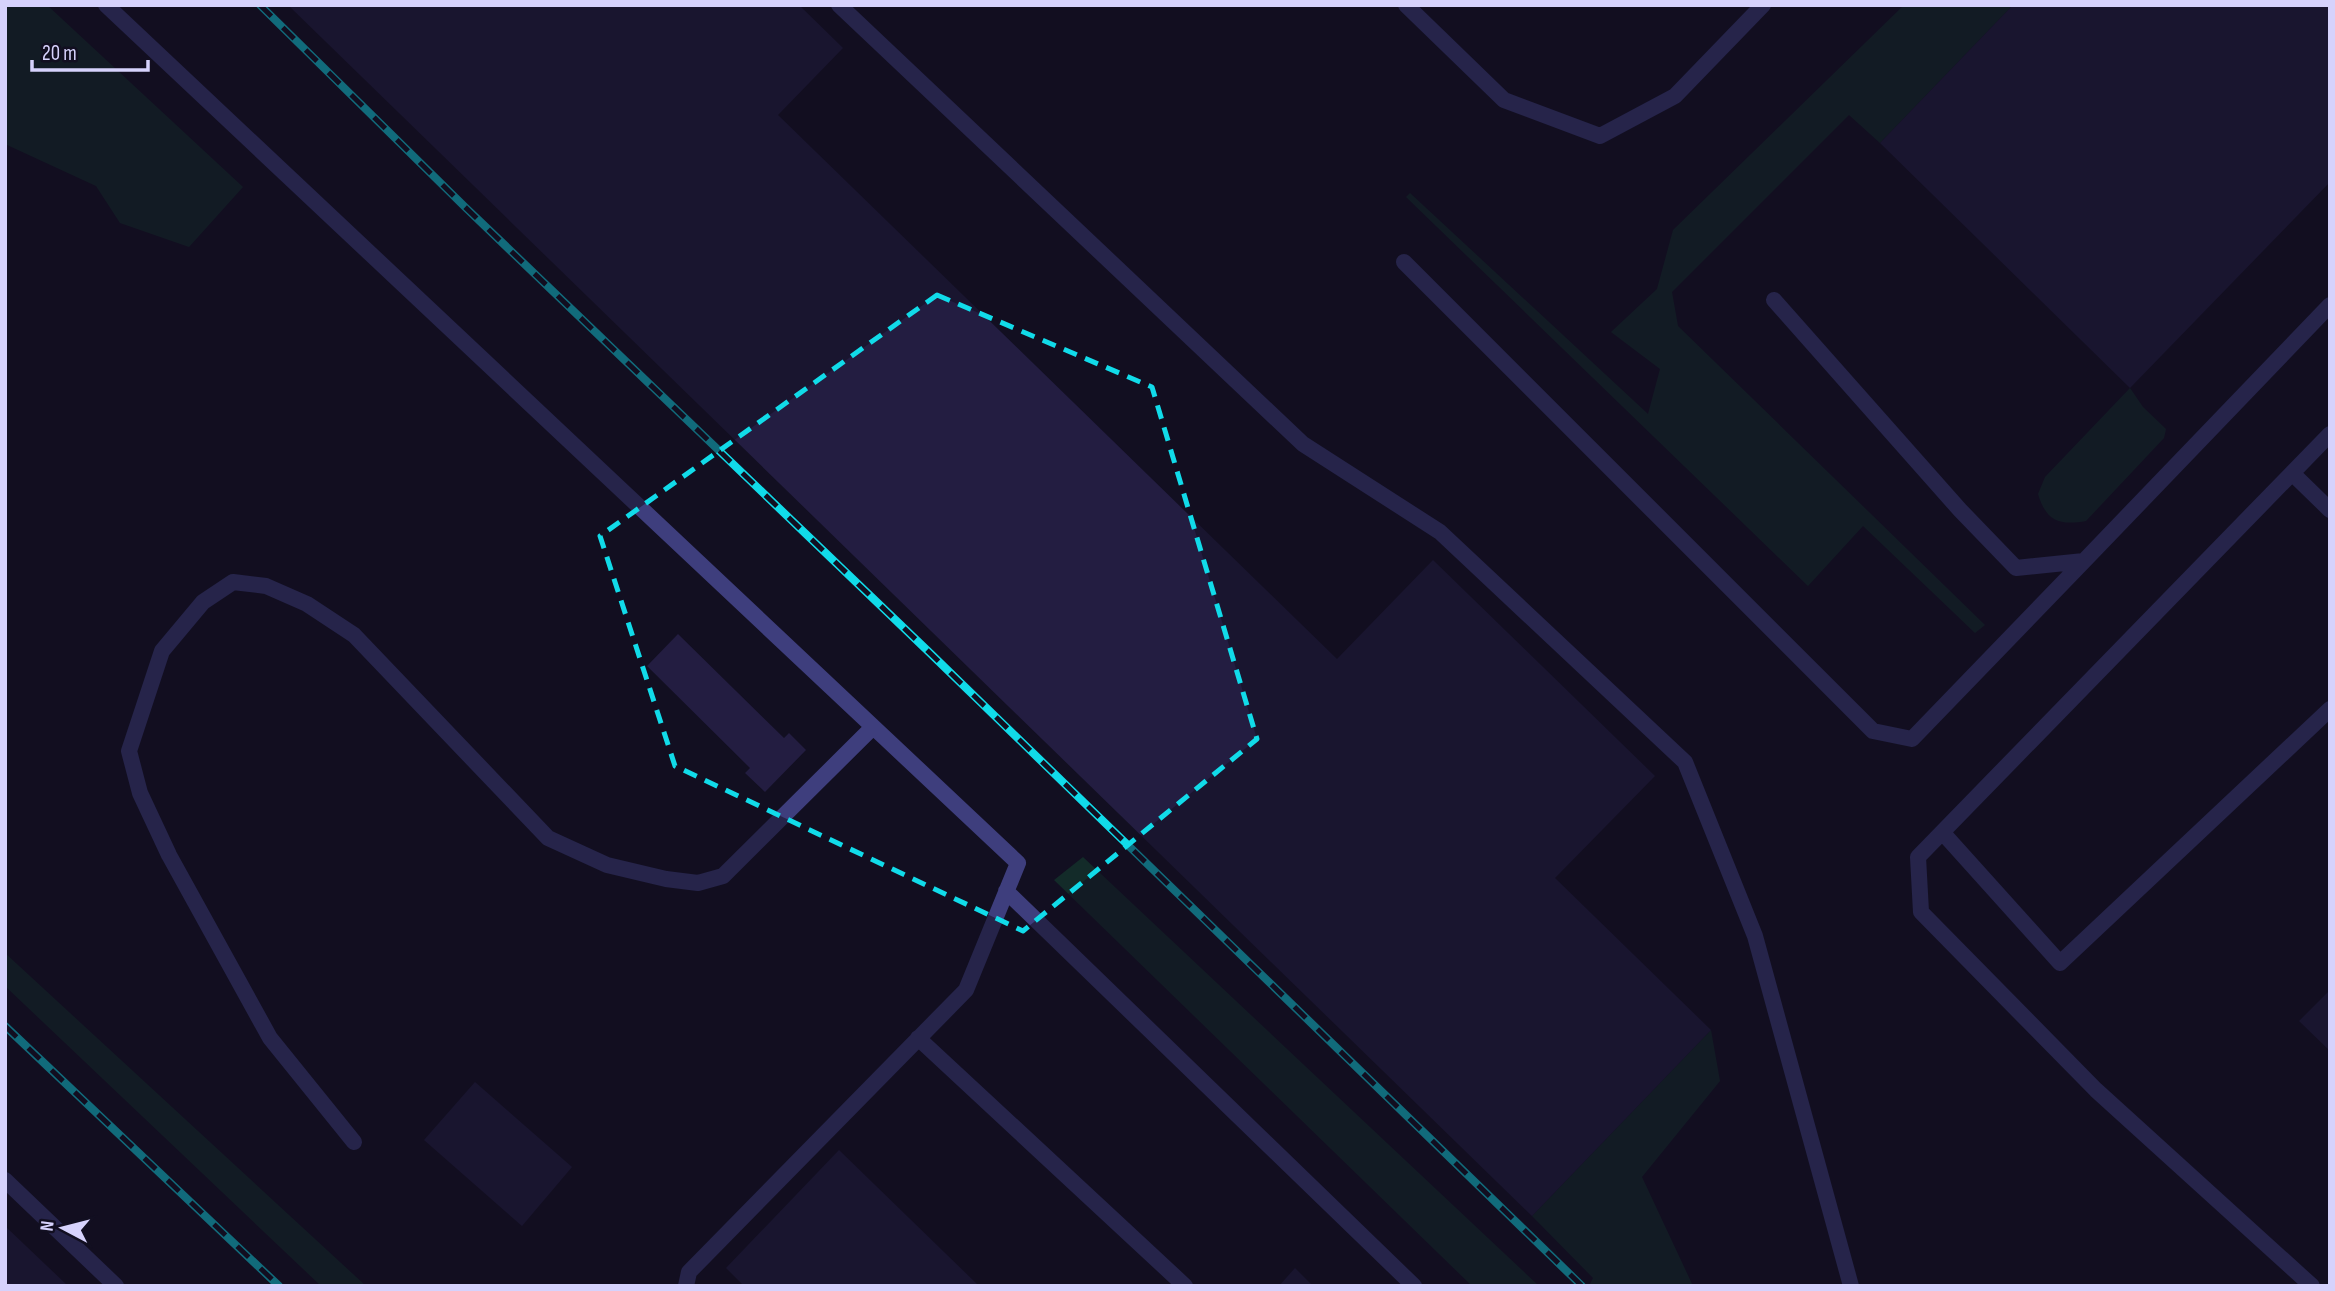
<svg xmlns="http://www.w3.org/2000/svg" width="2335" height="1291" font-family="'Sofia Sans Condensed',sans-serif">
  <rect width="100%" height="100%" fill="#120f21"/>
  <!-- green -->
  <path fill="#132b29" d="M5 5H47L243 187 189 247 120 223 96 186 5 144Z
    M1904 5H2013L1880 143 1849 115 1672 292 1678 326 1985 625 1975 633 1863 526 1808 586 1406 197 1410 193 1648 414 1660 369 1611 332 1657 289 1673 230Z
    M2130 388 2143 407 2166 429 2164 438 2086 521C2058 526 2046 520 2038 494L2045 477Z
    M1083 857 1539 1286H1472L1054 880Z
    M5 953 366 1286H321L5 986Z
    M1711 1030 1720 1081 1642 1177 1693 1286H1589L1593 1278 1532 1216Z"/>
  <!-- building -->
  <path fill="#231d41" d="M288 5H799L843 48 778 115 1337 659 1433 560 1655 776 1555 878 1711 1030 1532 1216Z
    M2013 5H2330V182L2130 388 1880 143Z
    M678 634 784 738 789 733 806 750 765 792 745 773 750 768 647 666Z
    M2330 990V1051L2299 1021Z
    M475 1082 572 1167 522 1226 424 1140Z
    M839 1150 979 1286H744L726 1268Z
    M5 1226 68 1286 5 1285Z
    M1295 1268 1313 1286H1279Z"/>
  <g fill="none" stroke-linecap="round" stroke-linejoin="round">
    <!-- lane -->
    <path stroke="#3e3e7d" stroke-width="16" d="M106 5 1018 863 966 990 689 1272 686 1286
      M839 5 1303 444 1440 532 1685 762 1755 936 1851 1286
      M1406 5 1504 100 1600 136 1675 96 1763 5
      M1404 262 1873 731 1912 739 2084 561
      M1774 300 1960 510 2016 568 2084 561 2330 305
      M2292 473 2330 510
      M1943 833 2060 963 2330 709
      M1006 891 1414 1286
      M918 1038 1185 1286
      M354 1142 270 1038 169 855 140 793 129 751 162 651 203 602 233 582 266 586 307 604 354 635 548 838 607 865 666 879 698 883 723 876 873 727
      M5 1180 116 1286
      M2312 1286 2096 1090 1921 912 1918 857 2330 434"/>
    <defs>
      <path id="rail" d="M260 5 465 207 931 654 1582 1286
        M5 1026 279 1286"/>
    </defs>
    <!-- rail casing -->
    <use href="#rail" stroke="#11dbe9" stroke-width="8"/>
    <!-- rail -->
    <use href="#rail" stroke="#120f21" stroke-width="5" stroke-dasharray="16" stroke-linecap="butt"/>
  </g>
  <!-- marked area -->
  <path d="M0 0H2335V1291H0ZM937 295 1152 387 1257 739 1023 931 675 766 600 536Z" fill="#120f21" fill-opacity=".55" fill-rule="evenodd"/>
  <path fill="none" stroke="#11dbe9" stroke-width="5" stroke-dasharray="14 9" stroke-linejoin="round" d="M937 295 1152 387 1257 739 1023 931 675 766 600 536Z"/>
  <!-- border -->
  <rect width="2335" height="1291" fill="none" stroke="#d6d2fc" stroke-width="14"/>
  <!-- north arrow -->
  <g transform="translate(63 1228) rotate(277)" stroke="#120f21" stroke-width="5" paint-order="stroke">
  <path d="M0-5L12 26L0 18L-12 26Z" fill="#d6d2fc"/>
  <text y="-10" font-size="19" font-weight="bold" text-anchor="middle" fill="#d6d2fc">N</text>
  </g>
  <!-- scale -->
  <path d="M32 60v10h116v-10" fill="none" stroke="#d6d2fc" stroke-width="3.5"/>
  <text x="42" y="60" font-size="21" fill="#d6d2fc" stroke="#120f21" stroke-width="5" paint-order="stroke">20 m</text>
</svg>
